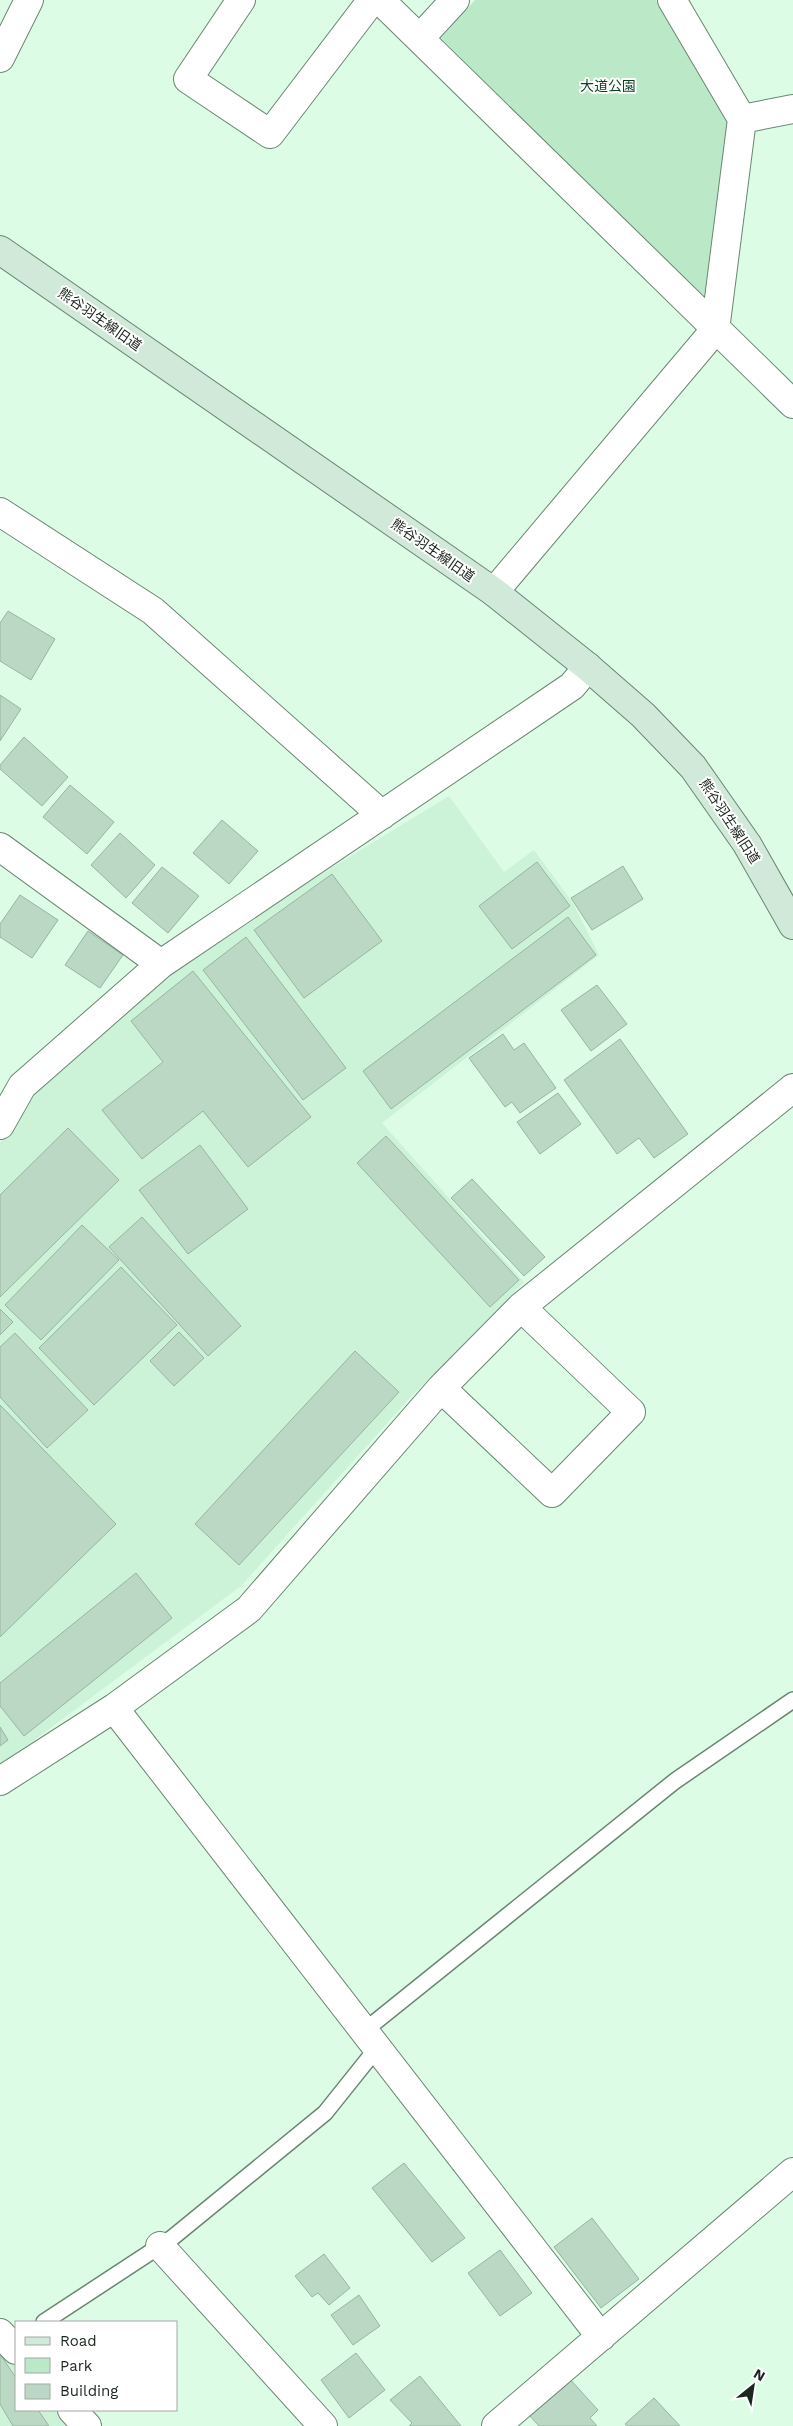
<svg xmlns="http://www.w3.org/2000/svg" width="793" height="2426" font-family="'Work Sans','Noto Sans JP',sans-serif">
  <rect width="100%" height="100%" fill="#ddfce6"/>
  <!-- built -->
  <path fill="#ccf2d8" d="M449 796 504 872 534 850 573 903 599 955 382 1123 524 1282 407 1401 241 1586 25 1747 0 1763V1143L30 1089 166 969Z
    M0 2350 16 2367V2410H57L72 2426H0Z"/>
  <!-- green -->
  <path fill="#bbe9c8" d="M475 0H656L729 124 705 302 441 38Z"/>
  <!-- building -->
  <path fill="#bad8c3" stroke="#97b5a0" d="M8 611 55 639 31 680 0 661V623Z
    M0 695 21 709 0 741Z
    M24 737 68 777 42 806 0 769V765Z
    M70 785 114 822 87 854 43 817Z
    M222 820 258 851 229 884 193 853Z
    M120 833 155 865 126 898 91 865Z
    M537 862 570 906 512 949 479 906Z
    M623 866 643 899 592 930 571 898Z
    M162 867 199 896 168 933 132 903Z
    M332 874 382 941 304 998 254 930Z
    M20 895 58 920 32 958 0 937V924Z
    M568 917 596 955 391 1109 363 1071Z
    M88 931 123 955 100 988 65 965Z
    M246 937 346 1068 303 1100 203 970Z
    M193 971 311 1117 248 1167 203 1111 142 1159 102 1110 163 1062 131 1021Z
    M597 985 627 1024 591 1051 561 1010Z
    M503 1034 514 1050 524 1043 556 1088 520 1113 512 1102 505 1107 469 1058Z
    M620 1039 688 1134 654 1158 639 1138 617 1154 564 1080Z
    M558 1093 581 1124 540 1154 517 1122Z
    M68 1128 119 1180 0 1297V1195Z
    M386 1136 519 1280 490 1307 357 1163Z
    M200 1145 248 1209 188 1254 139 1190Z
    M472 1179 545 1257 524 1276 451 1198Z
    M142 1217 241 1326 208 1356 109 1247Z
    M82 1225 119 1260 41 1340 5 1305Z
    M121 1267 177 1325 94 1405 39 1348Z
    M0 1309 13 1322 0 1335Z
    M179 1332 204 1358 174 1386 150 1361Z
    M15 1333 88 1410 47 1448 0 1397V1347Z
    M355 1351 399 1392 239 1565 195 1524Z
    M0 1405 116 1524 0 1637Z
    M136 1573 172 1618 24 1736 0 1706V1683Z
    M0 1727 8 1740 0 1746Z
    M404 2163 465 2238 432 2262 372 2188Z
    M592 2218 639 2279 601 2308 554 2247Z
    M500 2250 532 2293 500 2316 468 2273Z
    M324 2254 350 2288 329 2305 318 2293 312 2297 295 2276Z
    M359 2295 380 2326 353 2345 331 2315Z
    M356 2353 385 2390 349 2418 321 2380Z
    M0 2354 16 2378V2410H38L49 2426H13L0 2404Z
    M420 2376 461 2426H409L412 2423 390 2400Z
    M568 2377 598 2410 590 2418 597 2426H539L528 2414Z
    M654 2398 680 2426H627L625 2424Z"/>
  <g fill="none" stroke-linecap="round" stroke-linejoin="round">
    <defs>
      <path id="lane" d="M364 2031 675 1781 793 1700
        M44 2322 172 2238 325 2113 377 2048"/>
      <path id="street" d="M241 0 188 79 270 134 372 0
        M380 0 793 404
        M420 38 455 0
        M0 58 29 0
        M742 119 793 109
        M0 512 153 611 382 815
        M494 592 715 330 742 119 672 0
        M0 847 161 964
        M0 1125 22 1086 161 964 572 686 588 667
        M441 1388 552 1493 631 1412 521 1307
        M114 1708 601 2337
        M0 1781 114 1708 249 1609 441 1388 521 1307 793 1088
        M160 2246 323 2426
        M0 2333 16 2350
        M72 2410 87 2426
        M496 2426 793 2172"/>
      <path id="secondary" d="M0 250 494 592 588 667 643 715 693 767 747 844 793 925"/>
    </defs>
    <!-- lane casing -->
    <use href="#lane" stroke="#6a8673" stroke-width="18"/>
    <!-- street casing -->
    <use href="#street" stroke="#6a8673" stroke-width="30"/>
    <!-- secondary casing -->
    <use href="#secondary" stroke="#6a8673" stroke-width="30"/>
    <!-- lane -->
    <use href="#lane" stroke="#fff" stroke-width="15"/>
    <!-- street -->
    <use href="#street" stroke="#fff" stroke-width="28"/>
    <!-- secondary -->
    <use href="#secondary" stroke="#d0e9d9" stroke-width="28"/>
  </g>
  <g text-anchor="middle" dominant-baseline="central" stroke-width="4" stroke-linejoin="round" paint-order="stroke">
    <!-- park labels -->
    <g font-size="14" fill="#0d4325" stroke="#fff">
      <text x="608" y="86">大道公園</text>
    </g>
    <!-- street labels -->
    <g font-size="14" fill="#1b261e" stroke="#fff">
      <text transform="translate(100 319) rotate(35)">熊谷羽生線旧道</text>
      <text transform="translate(433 550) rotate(35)">熊谷羽生線旧道</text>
      <text transform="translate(730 821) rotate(57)">熊谷羽生線旧道</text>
    </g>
  </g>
  <!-- legend -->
  <rect x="15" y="2321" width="162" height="90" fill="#ffffff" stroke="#a4a8a5"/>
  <rect x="25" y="2337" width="25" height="8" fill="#d0e9d9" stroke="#a4a8a5"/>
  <text x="60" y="2346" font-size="15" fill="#1b261e">Road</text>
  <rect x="25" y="2358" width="25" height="15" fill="#bbe9c8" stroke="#a4a8a5"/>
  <text x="60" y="2371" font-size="15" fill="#1b261e">Park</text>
  <rect x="25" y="2384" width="25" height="15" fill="#bad8c3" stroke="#a4a8a5"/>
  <text x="60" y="2396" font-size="15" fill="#1b261e">Building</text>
  <!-- north arrow -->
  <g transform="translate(753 2386) rotate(30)" stroke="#ffffff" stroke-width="4" paint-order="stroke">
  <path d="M0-4L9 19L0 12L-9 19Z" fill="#1b261e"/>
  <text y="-8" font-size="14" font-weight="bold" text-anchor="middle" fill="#1b261e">N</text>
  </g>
</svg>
